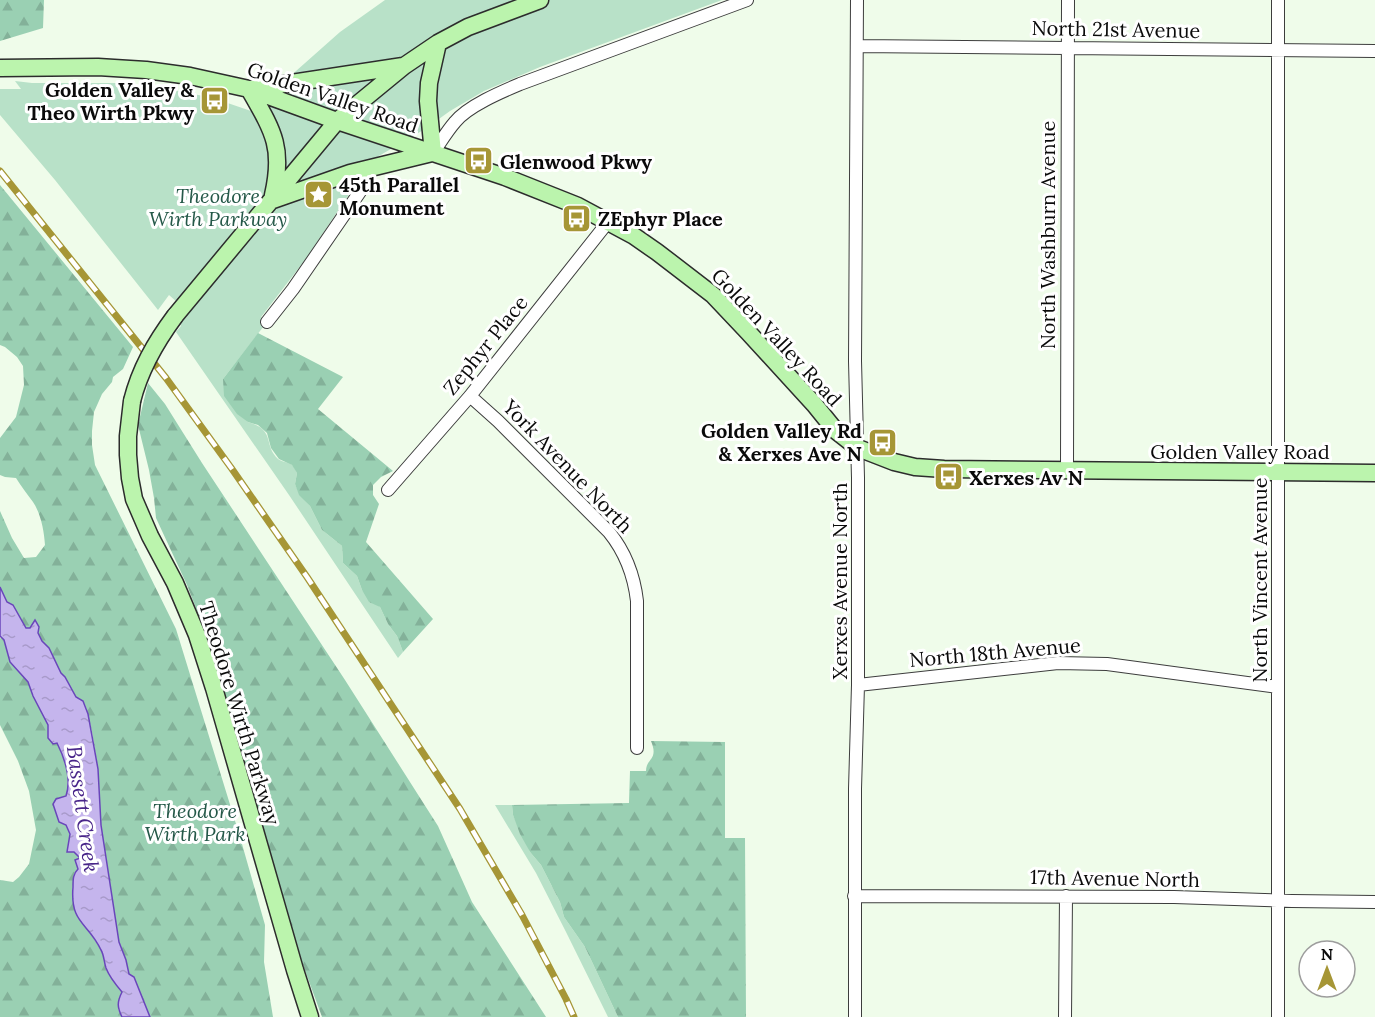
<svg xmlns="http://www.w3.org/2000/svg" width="1375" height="1017" font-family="Lora,serif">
  <defs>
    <pattern id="forest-firs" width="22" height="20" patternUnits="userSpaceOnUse" patternTransform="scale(1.5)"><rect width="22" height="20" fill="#9ad0b3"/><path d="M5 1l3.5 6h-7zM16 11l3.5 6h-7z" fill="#83b199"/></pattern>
    <pattern id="water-ripples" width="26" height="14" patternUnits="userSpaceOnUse" patternTransform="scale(1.5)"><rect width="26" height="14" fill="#c5b5ed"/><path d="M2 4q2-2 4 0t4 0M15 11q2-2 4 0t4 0" fill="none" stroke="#a89aca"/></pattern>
  </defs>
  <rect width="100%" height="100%" fill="#effcea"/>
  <!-- grass -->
  <path fill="#b8e1c8" d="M385 0H722L540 67 484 91 450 111 425 129 372 160 305 260 261 317 267 322 223 379 248 422C276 430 263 445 278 459 282 462 288 462 292 465 293 465 297 472 297 473L295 484 300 495 310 506 322 530 342 546 343 563 357 576 362 590 380 607 388 624 397 636 403 652 398 658 289 495 176 332 181 326 170 310 177 302 169 295 158 310 55 180 0 115V89H21L15 81 32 83H117L164 88 213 98 251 111 340 32Z
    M495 805H512L513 815 530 852 541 865 560 902 564 917 585 947 618 1017H608L566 932 536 873Z"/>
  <!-- forest -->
  <path fill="url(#forest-firs)" d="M0 0H44L43 28 0 41Z
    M0 185 133 347 123 369 113 377 112 382 102 394 94 412 92 431V445L95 465 176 629 240 837 265 925 264 962 273 1017H150L134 977 129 974 126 960 119 942 101 825 98 769 92 732 86 707 83 701 76 697 65 677 61 673 49 648 42 641 38 633 39 627 35 621 30 628H26L13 605 7 602 0 587V511L12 538 24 558 36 557 45 545C44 531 41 514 33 502 27 494 21 486 16 478L5 477 0 475V438L16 417 24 385 23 366 17 357 5 347 0 345Z
    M258 333 343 377 318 409 393 471 381 477 373 485V495L379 504 366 542 433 619 403 652 397 636 388 624 380 607 369 602 362 590 357 576 343 563 342 546 322 530 310 506 299 495 295 484 297 473 292 465 279 459 271 448 267 433 258 425 248 422 237 414 224 396 223 379Z
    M148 383 165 404 202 463 345 680 438 826 472 902 546 1017H322L299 954 274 873 224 691 206 634 187 585 156 518 154 498 149 470 138 425Z
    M1 637 4 640 10 662 28 682 33 696 49 725 48 738C49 739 56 742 57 743 67 753 70 783 66 796L56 799 70 834 69 844 74 852 81 859 78 869 74 874 72 895 92 936 102 951 106 969 122 992 118 1009 122 1017H0V880L13 882 19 877 29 864 36 830 29 791 18 761 0 725V639Z
    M651 741 725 742V838H745L746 1017H618L585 947 564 917 560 902 541 865 530 852 520 834 513 815 512 805 629 803 630 771H646C646 758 659 760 651 741Z"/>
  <!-- water -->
  <path fill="url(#water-ripples)" stroke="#6946ba" stroke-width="1.5" d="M0 587 7 602 13 605 26 628H30L35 620 39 627 38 633 42 641 49 648 61 673 65 677 76 697 83 701 88 714 98 769 101 825 119 942 126 960 129 974 134 977 150 1017H122C117 1007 117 1002 122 992 116 985 109 976 106 968 104 962 104 955 101 950 88 922 70 924 73 887 73 879 73 874 78 869L75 860 80 858 74 852H67L70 834 66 825 59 822 53 804 56 799 66 796C72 778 65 759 57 743L53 744 48 738V725L33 696 28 682 10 662 4 640 0 636Z"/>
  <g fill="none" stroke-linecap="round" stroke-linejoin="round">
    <defs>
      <path id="street" d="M1278 0V1017
        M857 46 1375 51
        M433 153C440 143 447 131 455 122 468 106 501 92 520 84L747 0
        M267 322 293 289 366 183 371 167
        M470 396 498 421 609 532C626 553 634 575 637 601V748
        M1067 471 1068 0
        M388 490 470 396 608 222
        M858 685 1058 663 1107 664 1278 687
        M854 896 1174 897 1292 901 1375 902
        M855 1017V789L858 685V478L855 361 857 0
        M1065 1017 1066 896"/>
      <path id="secondary" d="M0 68 98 67 146 70 190 76 249 89 337 121 505 177 578 206 634 236 657 252 713 295 748 332 814 404 835 430 858 448 894 462 915 467 944 469 1375 473
        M249 89C273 131 284 147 273 195
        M251 89 403 66
        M433 153 428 101 429 83 438 43
        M273 200 350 173 432 153
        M175 316 337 121 404 66 438 43 468 27 540 0
        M132 401 128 436V455L130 478 134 499 150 536 175 583 197 635 214 688 295 970 310 1017"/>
    </defs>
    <!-- street casing -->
    <use href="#street" stroke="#3d3d3d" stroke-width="14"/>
    <!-- secondary casing -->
    <use href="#secondary" stroke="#2c2c2c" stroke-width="19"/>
    <!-- street -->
    <use href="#street" stroke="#fff" stroke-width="12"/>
    <!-- secondary -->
    <use href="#secondary" stroke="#bbf4ad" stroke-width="16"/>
    <defs>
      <path id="rail" d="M0 171 166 378 232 469 307 577 460 809 522 915 566 999 574 1017"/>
    </defs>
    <!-- rail casing -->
    <use href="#rail" stroke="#a69636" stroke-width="7"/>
    <!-- rail -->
    <use href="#rail" stroke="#fff" stroke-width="4.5" stroke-dasharray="14" stroke-linecap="butt"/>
    <defs>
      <path id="secondary-bridge" d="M132 401C140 369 155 343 175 316"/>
    </defs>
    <!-- secondary-bridge casing -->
    <use href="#secondary-bridge" stroke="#2c2c2c" stroke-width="19" stroke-linecap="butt"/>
    <!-- secondary-bridge -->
    <use href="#secondary-bridge" stroke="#bbf4ad" stroke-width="16"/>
  </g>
  <!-- icons -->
  <defs>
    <symbol id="bus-square" viewBox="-11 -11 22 22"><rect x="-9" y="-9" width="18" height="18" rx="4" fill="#a69636" stroke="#fff"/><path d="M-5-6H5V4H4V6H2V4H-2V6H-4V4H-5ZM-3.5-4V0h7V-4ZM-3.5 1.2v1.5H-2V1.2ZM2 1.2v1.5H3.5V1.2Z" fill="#fff"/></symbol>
    <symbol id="sight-square" viewBox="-11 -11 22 22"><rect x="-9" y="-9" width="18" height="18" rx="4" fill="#a69636" stroke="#fff"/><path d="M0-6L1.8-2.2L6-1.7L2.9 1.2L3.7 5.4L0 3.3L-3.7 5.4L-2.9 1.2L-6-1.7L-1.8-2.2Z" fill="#fff"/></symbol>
  </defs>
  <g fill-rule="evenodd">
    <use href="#bus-square" x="198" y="84" width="33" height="33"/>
    <use href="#bus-square" x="462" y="144" width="33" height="33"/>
    <use href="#sight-square" x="302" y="178" width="33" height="33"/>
    <use href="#bus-square" x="560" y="202" width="33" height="33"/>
    <use href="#bus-square" x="866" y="426" width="33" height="33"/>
    <use href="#bus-square" x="932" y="460" width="33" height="33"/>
  </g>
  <g text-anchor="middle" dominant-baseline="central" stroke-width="6" stroke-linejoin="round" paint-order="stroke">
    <!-- street labels -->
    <g font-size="20" fill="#0a0a0a" stroke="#fff">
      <text transform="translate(1116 29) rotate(1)">North 21st Avenue</text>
      <text transform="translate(333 97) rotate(19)">Golden Valley Road</text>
      <text transform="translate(1047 235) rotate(-90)">North Washburn Avenue</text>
      <text transform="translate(777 337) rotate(47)">Golden Valley Road</text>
      <text transform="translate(485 345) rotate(-51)">Zephyr Place</text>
      <text x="1240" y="451">Golden Valley Road</text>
      <text transform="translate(568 466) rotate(46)">York Avenue North</text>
      <text transform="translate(1259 580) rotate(-90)">North Vincent Avenue</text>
      <text transform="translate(839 581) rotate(-90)">Xerxes Avenue North</text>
      <text transform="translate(995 652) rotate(-5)">North 18th Avenue</text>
      <text transform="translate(240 713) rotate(73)">Theodore Wirth Parkway</text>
      <text transform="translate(1115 878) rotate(1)">17th Avenue North</text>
    </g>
    <!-- poi labels -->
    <g font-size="20" font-weight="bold" fill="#0a0a0a" stroke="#fff" text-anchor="start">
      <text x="194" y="89" text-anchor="end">Golden Valley &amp;<tspan x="194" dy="23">Theo Wirth Pkwy</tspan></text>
      <text x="500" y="161">Glenwood Pkwy</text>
      <text x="339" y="184">45th Parallel<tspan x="339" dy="23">Monument</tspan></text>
      <text x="598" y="218">ZEphyr Place</text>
      <text x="862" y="430" text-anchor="end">Golden Valley Rd<tspan x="862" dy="23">&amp; Xerxes Ave N</tspan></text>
      <text x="969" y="477">Xerxes Av N</text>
    </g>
    <!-- park labels -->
    <g font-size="20" font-style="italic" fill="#245848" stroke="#fff">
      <text x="218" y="195">Theodore<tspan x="218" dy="23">Wirth Parkway</tspan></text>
      <text x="195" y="810">Theodore<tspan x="195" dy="23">Wirth Park</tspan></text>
    </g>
    <!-- water labels -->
    <g font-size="21" font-style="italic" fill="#482589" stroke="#fff">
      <text transform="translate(83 809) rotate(82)">Bassett Creek</text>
    </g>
  </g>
  <!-- north arrow -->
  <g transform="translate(1327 969)"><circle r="28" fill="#ffffff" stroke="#9d9d9d" stroke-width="1.5"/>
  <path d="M0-4.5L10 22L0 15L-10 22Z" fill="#a69636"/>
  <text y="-9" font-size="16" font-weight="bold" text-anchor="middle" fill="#0a0a0a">N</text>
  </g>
</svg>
